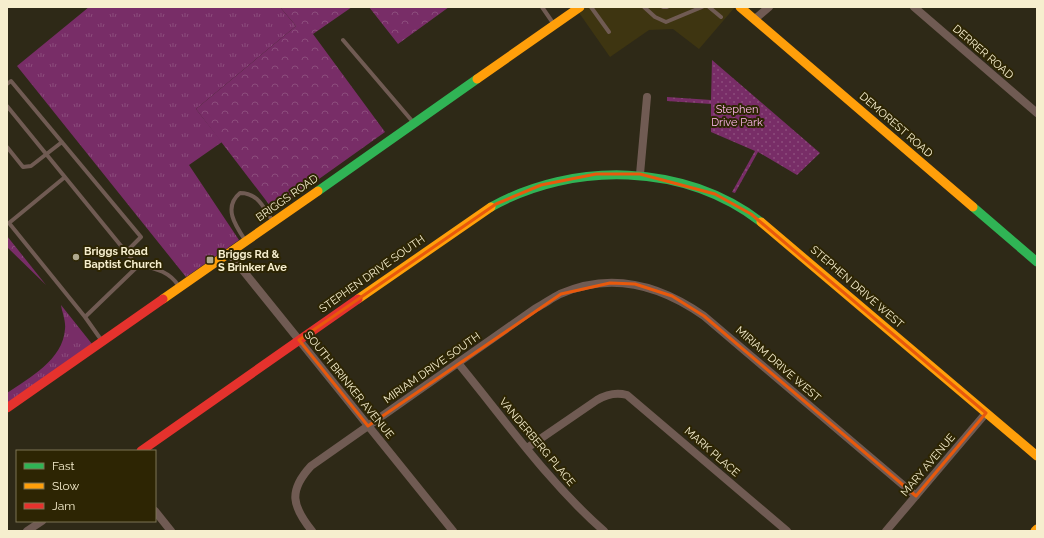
<svg xmlns="http://www.w3.org/2000/svg" width="1044" height="538" font-family="Raleway,sans-serif">
  <defs>
    <pattern id="grass-tufts" width="24" height="20" patternUnits="userSpaceOnUse"><rect width="24" height="20" fill="#782d67"/><path d="M3 7l-1-3M5 7V3M7 7l1-3M15 17l-1-3M17 17v-4M19 17l1-3" fill="none" stroke="#8c4c7c"/></pattern>
    <pattern id="forest-crowns" width="20" height="18" patternUnits="userSpaceOnUse"><rect width="20" height="18" fill="#782d67"/><path d="M2 6a3 3 0 1 1 6 0M12 15a3 3 0 1 1 6 0" fill="none" stroke="#8c4c7c"/></pattern>
    <pattern id="park-dots" width="8" height="8" patternUnits="userSpaceOnUse"><rect width="8" height="8" fill="#782d67"/><path d="M2 2h.1M6 6h.1" fill="none" stroke="#8c4c7c" stroke-width="1.8" stroke-linecap="round"/></pattern>
  </defs>
  <rect width="100%" height="100%" fill="#2e2917"/>
  <!-- built -->
  <path fill="#3e3511" d="M575 7H735L699 49 673 29 649 30 610 57Z"/>
  <!-- grass -->
  <path fill="url(#grass-tufts)" d="M89 7H280L296 26 196 109 222 142 189 165 239 240 186 277 17 66Z
    M61 305 92 344 7 404V393C29 378 63 360 65 329 66 321 62 312 61 305Z"/>
  <!-- forest -->
  <path fill="url(#forest-crowns)" d="M280 7H352L313 34 385 132 274 211 196 109 296 26Z
    M369 7H449L398 44Z
    M7 236 46 285 7 247Z"/>
  <!-- park -->
  <path fill="url(#park-dots)" d="M712 60 820 153 797 175 758 152 735 193 732 192 755 151 711 132V104L667 101V97L711 100Z"/>
  <g fill="none" stroke-linecap="round" stroke-linejoin="round">
    <!-- lane -->
    <path stroke="#705b53" stroke-width="4" d="M542 7 553 23
      M591 7 609 32
      M644 7 655 17 666 22 702 7
      M663 7H667
      M709 7 721 17
      M343 40 413 122
      M7 84 11 81 141 237 126 252
      M7 106 135 263C152 268 168 270 178 285
      M7 147 23 167 31 166 62 142
      M65 177 9 223 85 317
      M245 240C235 225 223 207 240 193 258 193 263 207 272 220
      M102 341 85 317 140 264"/>
    <!-- street -->
    <path stroke="#705b53" stroke-width="8" d="M914 7 1037 113
      M755 19 769 7
      M640 174 647 97
      M229 253 453 531
      M458 363C505 420 548 482 604 531
      M527 448 597 400C607 394 616 392 627 395L787 531
      M155 511 171 531
      M27 531 42 521
      M312 531C292 506 288 491 311 466L536 308C544 304 552 298 560 294 612 271 660 285 704 316L916 496
      M886 531 986 413"/>
    <!-- fast -->
    <path stroke="#30b455" stroke-width="9" d="M318 191 477 79
      M491 207C574 161 684 163 761 222
      M973 207 1037 262"/>
    <!-- slow -->
    <path stroke="#ff9f0a" stroke-width="9" d="M740 7 973 207
      M477 79 580 7
      M761 222 1037 456
      M163 299 318 191
      M358 299 491 207
      M1035 531 1037 529"/>
    <!-- jam -->
    <path stroke="#e5322d" stroke-width="9" d="M7 408 163 299
      M141 451 358 299"/>
  </g>
  <!-- marked area -->
  <path fill="none" stroke="#e8590c" stroke-width="3" stroke-linejoin="round" d="M596 174H640L715 194 751 214 986 413 916 496 704 316 672 296 635 284 610 283 561 294 368 426 299 340 496 204 541 185Z"/>
  <!-- markers -->
  <g fill="#b0a98e" stroke="#2d2503" stroke-width="1.5">
    <circle cx="76" cy="257" r="4"/>
    <rect x="206" y="256" width="8" height="8" rx="2"/>
  </g>
  <g text-anchor="middle" dominant-baseline="central" stroke-width="4" stroke-linejoin="round" paint-order="stroke">
    <!-- street labels -->
    <g font-size="11" fill="#f6eece" stroke="#2d2503">
      <text transform="translate(983 52) rotate(41)">DERRER ROAD</text>
      <text transform="translate(896 125) rotate(41)">DEMOREST ROAD</text>
      <text transform="translate(287 198) rotate(-35)">BRIGGS ROAD</text>
      <text transform="translate(372 274) rotate(-35)">STEPHEN DRIVE SOUTH</text>
      <text transform="translate(857 287) rotate(41)">STEPHEN DRIVE WEST</text>
      <text transform="translate(778 364) rotate(41)">MIRIAM DRIVE WEST</text>
      <text transform="translate(432 368) rotate(-35)">MIRIAM DRIVE SOUTH</text>
      <text transform="translate(349 385) rotate(51)">SOUTH BRINKER AVENUE</text>
      <text transform="translate(537 442) rotate(50)">VANDERBERG PLACE</text>
      <text transform="translate(712 452) rotate(41)">MARK PLACE</text>
      <text transform="translate(928 465) rotate(-50)">MARY AVENUE</text>
    </g>
    <!-- park labels -->
    <g font-size="11" fill="#ffb8ed" stroke="#2d2503">
      <text x="737" y="109">Stephen<tspan x="737" dy="13">Drive Park</tspan></text>
    </g>
    <!-- poi labels -->
    <g font-size="11" font-weight="bold" fill="#f6eece" stroke="#2d2503" text-anchor="start">
      <text x="84" y="251">Briggs Road<tspan x="84" dy="13">Baptist Church</tspan></text>
      <text x="218" y="254">Briggs Rd &amp;<tspan x="218" dy="13">S Brinker Ave</tspan></text>
    </g>
  </g>
  <!-- border -->
  <rect width="1044" height="538" fill="none" stroke="#f6eece" stroke-width="16"/>
  <!-- legend -->
  <rect x="16" y="450" width="140" height="72" fill="#2d2503" stroke="#7d7554"/>
  <rect x="24" y="463" width="20" height="6" fill="#30b455" stroke="#7d7554"/>
  <text x="52" y="470" font-size="12" fill="#f6eece">Fast</text>
  <rect x="24" y="483" width="20" height="6" fill="#ff9f0a" stroke="#7d7554"/>
  <text x="52" y="490" font-size="12" fill="#f6eece">Slow</text>
  <rect x="24" y="503" width="20" height="6" fill="#e5322d" stroke="#7d7554"/>
  <text x="52" y="510" font-size="12" fill="#f6eece">Jam</text>
</svg>
